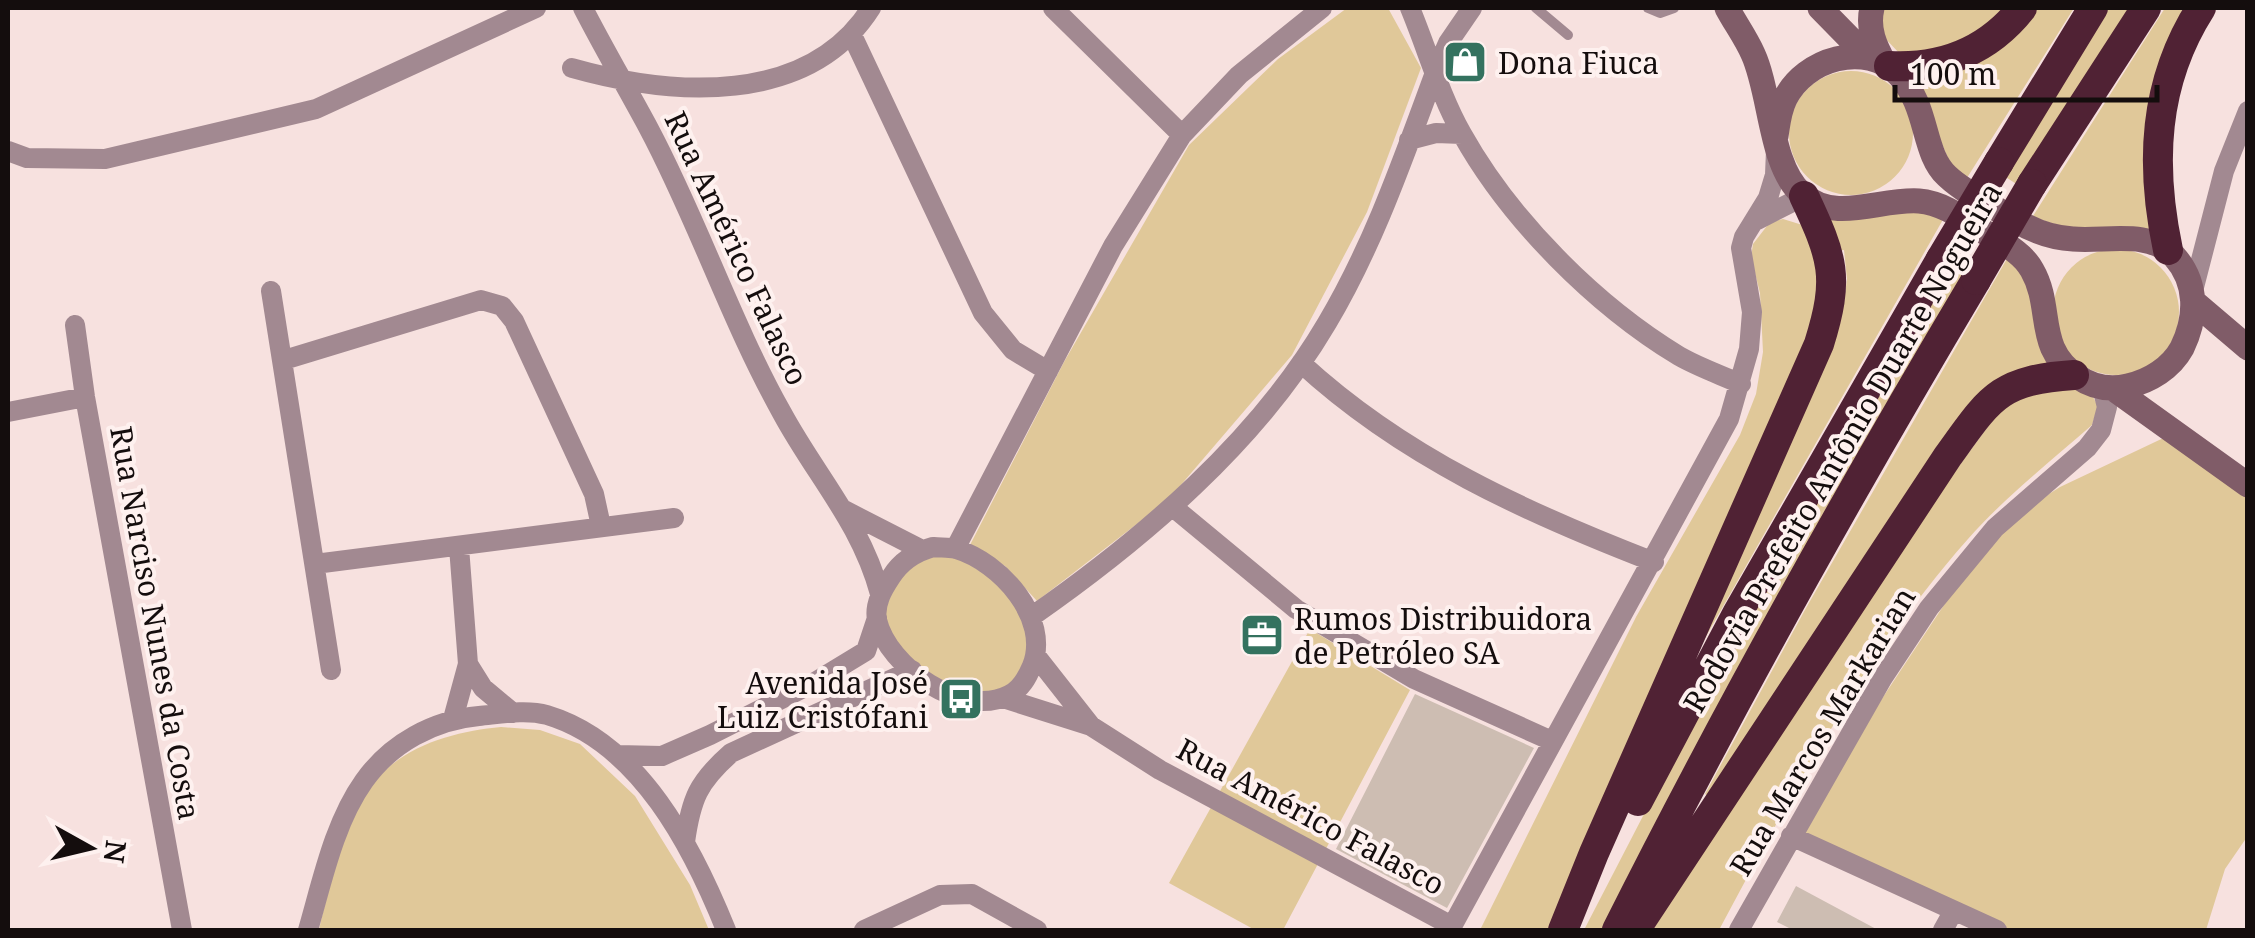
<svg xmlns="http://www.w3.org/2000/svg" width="2255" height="938" font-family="'Noto Serif',serif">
  <rect width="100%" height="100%" fill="#f7e1df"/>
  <!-- green -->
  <path fill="#e0c899" d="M1347 8H1388L1421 68 1367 212 1292 355 1168 500 1037 601 1005 566 970 545 1064 362 1189 145 1278 59Z
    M1882 8H2010L1962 47 1901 55 1881 34Z
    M2037 8H2074L1965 181 1952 168 1915 79 2022 29Z
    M2106 8H2129L2021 187 2004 176Z
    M2165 8H2189L2159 237C2116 234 2073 234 2033 216Z
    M1789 133a62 62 0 1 1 124 0a62 62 0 1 1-124 0Z
    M1902 209 1945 216 1671 698 1844 303 1847 279 1844 250 1838 251 1825 213Z
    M1783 219 1809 227 1816 240 1820 306 1552 930H1480L1636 617 1740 435 1756 394 1763 352 1760 293 1751 257 1753 244 1770 222Z
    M2053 312a63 63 0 1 1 126 0a63 63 0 1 1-126 0Z
    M2008 257 2020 265 2059 368 2018 374 1710 797 1705 794 1806 608Z
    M1953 260 1966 268 1602 930H1584L1702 702Z
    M2068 385 2093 397 2098 406 2092 425C2051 461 2005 497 1968 539 1866 654 1791 795 1719 930H1644L1872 585 2008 399Z
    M2174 433 2247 485V837L2225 869 2206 930H1997L1791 836 1995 528 2060 487Z
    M926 554H953L999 583 1027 618 1029 658 1014 686 979 699 912 665 882 618 902 567Z
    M1310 629 1410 690 1283 930H1255L1169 883Z
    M501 727 540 730 580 744 635 796 690 885 709 930H319C329 885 347 816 376 780 406 744 458 731 501 727Z"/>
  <!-- building -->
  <path fill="#cdbdb2" d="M1415 694 1534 748 1447 908 1336 849Z
    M1796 886 1878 930H1793L1777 922Z"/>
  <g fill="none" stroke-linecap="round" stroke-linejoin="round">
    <!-- lane -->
    <path stroke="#a28991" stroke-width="10" d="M1536 8 1568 35
      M1648 8 1660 13 1674 8"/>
    <!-- street -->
    <path stroke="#a28991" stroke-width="20" d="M583 8C604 49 627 88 649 129 698 221 731 322 782 413 816 476 861 523 880 594
      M1053 8 1182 135
      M1410 8C1427 49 1440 95 1462 134 1510 220 1595 305 1679 356 1698 367 1721 375 1741 384
      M852 35 983 313 1013 350 1048 371
      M572 68C671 96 808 107 871 8
      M1409 140 1436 133 1462 134
      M8 151 27 158 105 159 316 109 536 8
      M1757 220 1804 196
      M271 291 331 670
      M2193 291 2224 171 2248 111
      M75 325 85 397 182 930
      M284 360 481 300 502 306 514 321 594 494 601 526
      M1301 363C1403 457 1527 513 1654 562
      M8 412 85 397
      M1173 507 1296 609 1414 679 1552 741
      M844 510 922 550
      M933 547C940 548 949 547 956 549 1000 562 1051 618 1032 666 1027 678 1021 689 1009 695 962 719 888 667 877 620 874 604 883 589 891 577 901 561 915 552 933 547Z
      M955 549 1113 246 1182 135 1239 75 1322 8
      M315 564 674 518
      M1031 617C1143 539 1257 442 1327 323 1374 244 1404 156 1436 70L1448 43 1472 8
      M1036 656 1091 726
      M468 664 483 688 513 713
      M1003 698 1091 726 1160 770 1452 926
      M453 719 468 664 459 547
      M617 755 662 756 710 735 815 682 866 651 877 618
      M1791 836 1997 930
      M685 842C691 799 698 782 731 753L912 670
      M308 930C322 882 334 823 364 781 391 743 434 720 479 716 500 714 526 709 547 715 640 743 693 848 726 930
      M864 930 940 895 972 894 1037 930
      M1450 930 1729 419 1749 349 1752 312 1741 248 1744 237 1768 198 1775 175 1776 150
      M1739 930 1882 679 1929 608 1995 528 2087 448 2101 430 2107 407 2102 387
      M1943 930 1953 912"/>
    <!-- secondary -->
    <path stroke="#805c68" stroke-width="25" d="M1727 8C1735 23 1746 38 1753 54 1771 93 1770 167 1802 194 1836 224 1880 198 1919 201 1944 203 1965 220 1986 233 2004 244 2022 252 2032 270 2054 308 2034 348 2078 377 2094 388 2111 390 2128 386 2150 381 2171 368 2182 348 2197 317 2198 283 2174 256 2149 229 2106 242 2073 239 2052 238 2035 232 2017 221 1995 207 1966 194 1947 176 1922 153 1929 107 1899 75 1866 40 1804 59 1785 99 1779 111 1778 123 1776 136
      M1820 8 1869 58
      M1872 8C1867 29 1875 46 1885 64
      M2194 302 2248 348
      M2114 389 2248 485"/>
    <!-- highway -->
    <path stroke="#502234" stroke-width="30" d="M1889 66C1943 69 1989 50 2022 8
      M1999 162 2093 8
      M2032 184 2146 8
      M2168 250C2150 165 2153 83 2201 8
      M1638 801 1737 614 1941 259
      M1639 924 1948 456C1990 398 1998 380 2074 375
      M1563 930 1594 853 1819 344C1840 277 1833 258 1804 196
      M1617 930C1728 709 1849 493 1976 280"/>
    <!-- highway-bridge -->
    <path stroke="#502234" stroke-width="30" d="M1941 259 1999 162
      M1976 280 2032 184"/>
  </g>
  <!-- icons -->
  <defs>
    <symbol id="shop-square" viewBox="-11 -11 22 22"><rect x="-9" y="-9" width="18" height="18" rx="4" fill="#34725f" stroke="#fef1ef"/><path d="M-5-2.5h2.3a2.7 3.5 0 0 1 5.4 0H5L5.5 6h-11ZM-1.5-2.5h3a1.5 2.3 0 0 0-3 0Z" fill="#fff"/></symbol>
    <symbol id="office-square" viewBox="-11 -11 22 22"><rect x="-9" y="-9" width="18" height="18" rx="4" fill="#34725f" stroke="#fef1ef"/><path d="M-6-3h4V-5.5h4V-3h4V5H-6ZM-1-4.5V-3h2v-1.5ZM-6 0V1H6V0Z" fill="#fff"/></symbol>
    <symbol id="bus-square" viewBox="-11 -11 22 22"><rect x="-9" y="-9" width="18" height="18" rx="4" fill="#34725f" stroke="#fef1ef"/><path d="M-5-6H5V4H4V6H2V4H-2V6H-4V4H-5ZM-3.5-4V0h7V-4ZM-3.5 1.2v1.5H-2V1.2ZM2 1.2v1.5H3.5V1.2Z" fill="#fff"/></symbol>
  </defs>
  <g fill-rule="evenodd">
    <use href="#shop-square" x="1440" y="37" width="50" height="50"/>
    <use href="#office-square" x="1237" y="610" width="50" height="50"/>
    <use href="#bus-square" x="936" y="674" width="50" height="50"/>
  </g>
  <g text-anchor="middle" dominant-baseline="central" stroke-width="8" stroke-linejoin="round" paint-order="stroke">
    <!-- poi labels -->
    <g font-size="30" fill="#140d0d" stroke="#fef1ef" text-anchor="start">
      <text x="1498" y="62">Dona Fiuca</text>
      <text x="1294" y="618">Rumos Distribuidora<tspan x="1294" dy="34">de Petróleo SA</tspan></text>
      <text x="928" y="682" text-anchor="end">Avenida José<tspan x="928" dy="34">Luiz Cristófani</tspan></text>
    </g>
    <!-- street labels -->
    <g font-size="30" fill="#140d0d" stroke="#fef1ef">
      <text transform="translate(737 248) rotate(65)">Rua Américo Falasco</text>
      <text transform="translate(1842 447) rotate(-60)">Rodovia Prefeito Antônio Duarte Nogueira</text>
      <text transform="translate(156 623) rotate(80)">Rua Narciso Nunes da Costa</text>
      <text transform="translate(1822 731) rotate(-59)">Rua Marcos Markarian</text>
      <text transform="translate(1311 816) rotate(28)">Rua Américo Falasco</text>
    </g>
  </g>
  <!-- border -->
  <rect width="2255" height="938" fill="none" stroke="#140d0d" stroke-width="20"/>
  <!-- north arrow -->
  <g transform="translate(90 848) rotate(98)" stroke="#fef1ef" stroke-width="8" paint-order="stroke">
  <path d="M0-8L18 38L0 25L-18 38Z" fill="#140d0d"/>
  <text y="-15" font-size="28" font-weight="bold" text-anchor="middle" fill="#140d0d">N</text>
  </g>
  <!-- scale -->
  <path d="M1895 85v15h262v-15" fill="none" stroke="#140d0d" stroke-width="5"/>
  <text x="1910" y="85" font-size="30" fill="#140d0d" stroke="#fef1ef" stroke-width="8" paint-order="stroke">100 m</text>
</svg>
